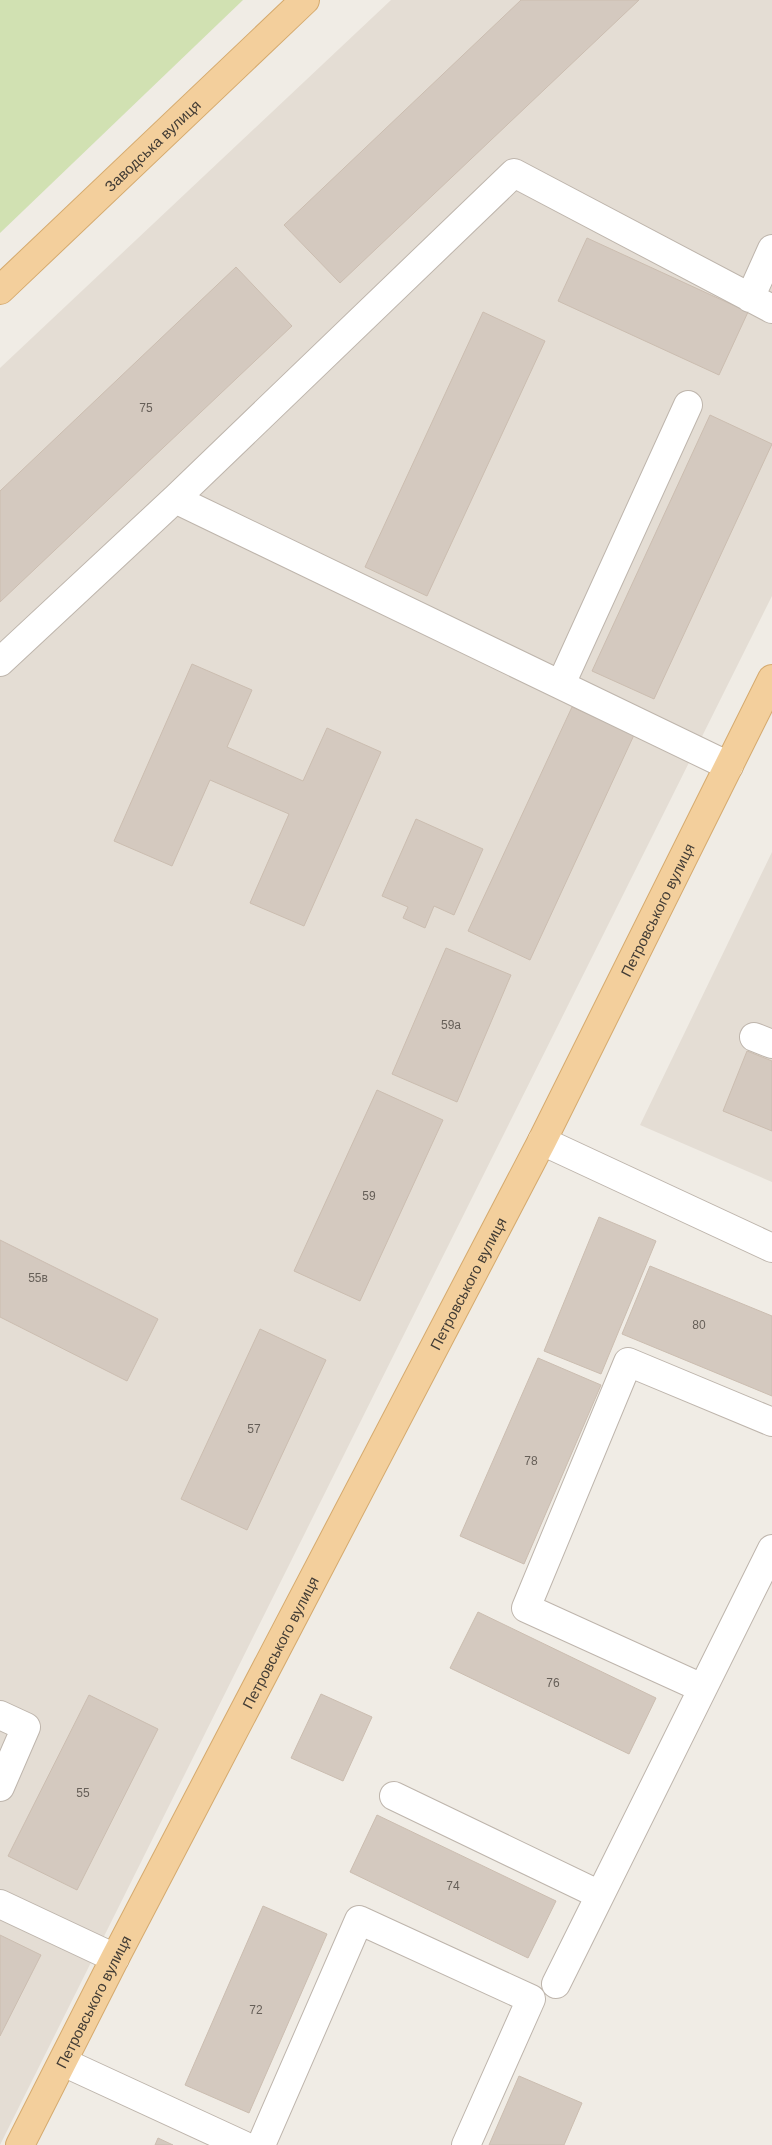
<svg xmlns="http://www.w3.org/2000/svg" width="772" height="2145" font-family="Arial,sans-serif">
  <rect width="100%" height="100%" fill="#f0ece5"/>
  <!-- residential -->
  <path fill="#e4ddd4" d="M391 0H772V596L0 2145V368Z
    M772 852V1182L640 1125Z"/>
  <!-- green -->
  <path fill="#d1e1b2" d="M0 0H243L0 233Z"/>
  <!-- building -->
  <path fill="#d4c9bf" stroke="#cbbdb0" d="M521 0H639L340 283 284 225Z
    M587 238 748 312 719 375 558 301Z
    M236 267 292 326 0 602V491Z
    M483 312 545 341 427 596 365 567Z
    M710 415 772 444 654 699 592 671Z
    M192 664 252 690 227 747 303 781 327 728 381 752 304 926 250 903 289 814 210 780 172 866 114 841Z
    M572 707 634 735 530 960 468 931Z
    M416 819 483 849 454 915 434 906 425 928 403 918 408 907 382 896Z
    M446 948 511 975 457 1102 392 1074Z
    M747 1051 772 1061V1131L723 1111Z
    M377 1090 443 1120 360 1301 294 1271Z
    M599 1217 656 1241 601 1374 544 1351Z
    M0 1240 158 1319 127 1381 0 1317Z
    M650 1266 772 1316V1396L622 1334Z
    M260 1329 326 1360 247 1530 181 1499Z
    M538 1358 601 1385 524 1564 460 1536Z
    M478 1612 656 1698 629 1754 450 1668Z
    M321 1694 372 1717 343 1781 291 1758Z
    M89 1695 158 1729 77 1890 8 1856Z
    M377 1815 556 1901 528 1958 350 1872Z
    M263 1906 327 1934 249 2113 185 2085Z
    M0 1935 41 1955 0 2036Z
    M519 2076 582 2103 564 2145H489Z
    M158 2138 173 2145H155Z"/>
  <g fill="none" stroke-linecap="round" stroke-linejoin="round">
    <defs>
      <path id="minor" d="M750 298 772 249
        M0 662 175 499
        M561 684 688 405
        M729 766 175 499 514 173 772 309
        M754 1037 772 1044
        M542 1141 772 1248
        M702 1688 526 1608 628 1362 772 1422
        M0 1715 26 1727 0 1787
        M394 1796 600 1895
        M0 1904 115 1958
        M556 1984 772 1549
        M63 2062 243 2145
        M261 2145 359 1920 531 1999 466 2145"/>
      <g id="major">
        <path id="s1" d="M0 290 305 0"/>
        <path id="s2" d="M20 2145 115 1958 542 1141 772 679"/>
      </g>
    </defs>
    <!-- minor casing -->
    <use href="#minor" stroke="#beb5ac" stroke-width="30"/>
    <!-- major casing -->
    <use href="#major" stroke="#d5aa6e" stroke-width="30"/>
    <!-- minor -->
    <use href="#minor" stroke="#fff" stroke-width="28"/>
    <!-- major -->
    <use href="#major" stroke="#f3cf9c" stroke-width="28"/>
  </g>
  <g text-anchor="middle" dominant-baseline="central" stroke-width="5" stroke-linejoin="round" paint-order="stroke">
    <!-- number labels -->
    <g font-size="12" fill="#665f58">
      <text x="146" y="408">75</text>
      <text x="451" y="1025">59а</text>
      <text x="369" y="1196">59</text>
      <text x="38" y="1278">55в</text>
      <text x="699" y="1325">80</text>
      <text x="254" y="1429">57</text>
      <text x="531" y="1461">78</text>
      <text x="553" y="1683">76</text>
      <text x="83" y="1793">55</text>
      <text x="453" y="1886">74</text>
      <text x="256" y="2010">72</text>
    </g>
    <!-- street labels -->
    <g font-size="15" fill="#423c35" stroke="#fff">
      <text stroke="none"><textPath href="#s1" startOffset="210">Заводська вулиця</textPath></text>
      <text stroke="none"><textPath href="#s2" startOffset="1390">Петровського вулиця</textPath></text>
      <text stroke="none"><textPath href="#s2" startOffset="971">Петровського вулиця</textPath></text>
      <text stroke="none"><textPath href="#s2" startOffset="566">Петровського вулиця</textPath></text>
      <text stroke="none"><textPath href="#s2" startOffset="161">Петровського вулиця</textPath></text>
    </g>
  </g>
</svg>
